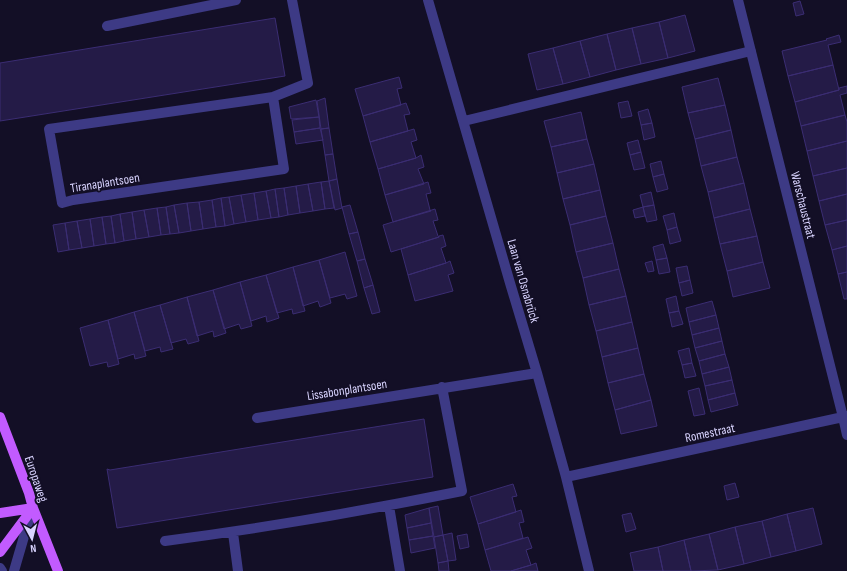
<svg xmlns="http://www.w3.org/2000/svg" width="847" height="571" font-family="'Sofia Sans Condensed',sans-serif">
  <rect width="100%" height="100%" fill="#130f26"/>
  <!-- building -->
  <path fill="#241b47" stroke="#3b2d73" d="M800 1 804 14 796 16 793 3Z
    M685 15 695 51 668 58 659 22Z
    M275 18 285 76 0 121V63Z
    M659 22 668 58 641 64 632 28Z
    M632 28 641 64 616 70 607 34Z
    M607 34 616 70 590 77 580 41Z
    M839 35 841 42 828 45 833 65 788 76 782 51 827 40 826 39Z
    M580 41 590 77 563 84 553 48Z
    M553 48 563 84 537 90 528 54Z
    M833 65 839 90 795 102 788 76Z
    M399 77 402 88 397 89 401 105 363 116 355 89Z
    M718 78 725 105 688 113 682 87Z
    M847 86V93L840 95 845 115 801 126 795 102 839 90V88Z
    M325 98 329 128 321 129 317 101Z
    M316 100 319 117 291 119 289 107Z
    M628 101 632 116 621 118 618 103Z
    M406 103 410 114 404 115 408 131 370 142 363 116Z
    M725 105 731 130 695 139 688 113Z
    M648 109 652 123 641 125 638 112Z
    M581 112 587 139 551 147 544 121Z
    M845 115 847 122V141L807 151 801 126Z
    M319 117 320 128 294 132 292 120Z
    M652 123 655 137 644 140 641 125Z
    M320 128 323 140 296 144 294 132Z
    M329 128 333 154 325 155 321 129Z
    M414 129 417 140 411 142 416 158 378 169 370 142Z
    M731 130 737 157 701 166 695 139Z
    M587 139 594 164 557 173 551 147Z
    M638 140 641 152 630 155 627 143Z
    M847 141V168L813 176 807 151Z
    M641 152 645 168 634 170 630 155Z
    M333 154 337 179 329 181 325 155Z
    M421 155 424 167 418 169 424 184 385 195 378 169 416 158Z
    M737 157 744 183 708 192 701 166Z
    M661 161 664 174 653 177 650 164Z
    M594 164 600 190 563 199 557 173Z
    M847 168V194L819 201 813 176Z
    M664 174 668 189 657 192 653 177Z
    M337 179 342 208 335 210 329 181Z
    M329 181 334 208 325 209 321 182Z
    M321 182 325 209 313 211 308 184Z
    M428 182 431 193 426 194 430 210 431 211 393 222 385 195Z
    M744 183 750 209 714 218 708 192Z
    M308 184 313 211 300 213 296 186Z
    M296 186 300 213 288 215 284 188Z
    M284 188 288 215 279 217 275 189Z
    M275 189 279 217 271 218 266 191Z
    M600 190 606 216 570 225 563 199Z
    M266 191 271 218 258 220 254 193Z
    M651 192 654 205 643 207 640 195Z
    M254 193 258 220 246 222 241 195Z
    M847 194V220L825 225 819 201Z
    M241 195 246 222 234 224 229 197Z
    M229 197 234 224 225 226 221 198Z
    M221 198 225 226 216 227 212 200Z
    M212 200 216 227 203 229 199 202Z
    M199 202 203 229 191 231 187 203Z
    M187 203 191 231 179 233 174 205Z
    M174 205 179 233 170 234 166 207Z
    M350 205 358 232 349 234 342 207Z
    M654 205 657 220 647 222 643 207Z
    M166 207 170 234 161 235 157 208Z
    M643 207 645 216 635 218 633 210Z
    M157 208 161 235 149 237 144 210Z
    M435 209 438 220 433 221 438 236 439 237 391 252 383 225Z
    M750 209 757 236 720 244 714 218Z
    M144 210 149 237 136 239 132 212Z
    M132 212 136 239 124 241 120 214Z
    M674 213 677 227 667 230 663 216Z
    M120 214 124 241 115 243 111 216Z
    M111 216 115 243 106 244 102 217Z
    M606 216 613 243 576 252 570 225Z
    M102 217 106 244 94 246 90 219Z
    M90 219 94 246 82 248 77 221Z
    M847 220V246L832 250 825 225Z
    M77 221 82 248 69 250 65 223Z
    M65 223 69 250 58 252 53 225Z
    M677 227 681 241 670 244 667 230Z
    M358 232 365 259 357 261 349 234Z
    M443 235 446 246 441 248 446 263 408 275 401 249 439 237V236Z
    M757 236 763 262 727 271 720 244Z
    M613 243 619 269 583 278 576 252Z
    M663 244 667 258 656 260 653 247Z
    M847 246V272L838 274 832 250Z
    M345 252 357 296 347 299 345 294 330 298 319 260Z
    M667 258 670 272 659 274 656 260Z
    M365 259 373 285 364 288 357 261Z
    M319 260 331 303 320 307 318 301 303 306 293 267Z
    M450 261 454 273 448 275 453 291 415 301 408 275 446 263Z
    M652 261 654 271 648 272 645 263Z
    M763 262 770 288 733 297 727 271Z
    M687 266 690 280 679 283 676 268Z
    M293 267 305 311 293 314 292 309 277 313 266 275Z
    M619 269 626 296 589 305 583 278Z
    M847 272V299H844L838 274Z
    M266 275 279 318 267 322 266 316 251 321 240 282Z
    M690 280 693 293 682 296 679 283Z
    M240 282 252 326 241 329 239 324 224 329 213 290Z
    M373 285 380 312 372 314 364 288Z
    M213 290 226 333 214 337 213 331 197 336 187 297Z
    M626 296 632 322 596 331 589 305Z
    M676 296 679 311 669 313 666 299Z
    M187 297 199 341 188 344 186 339 171 343 160 305Z
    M712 301 716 315 689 322 686 308Z
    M160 305 173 349 161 352 160 347 145 351 134 312Z
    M679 311 683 324 672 327 669 313Z
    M134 312 146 356 135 359 134 354 118 359 108 320Z
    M716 315 719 328 692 335 689 322Z
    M108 320 119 364 108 367 107 362 90 366 80 328Z
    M632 322 638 348 602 357 596 331Z
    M719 328 722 341 695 348 692 335Z
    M722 341 725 354 699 361 695 348Z
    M638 348 644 374 608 383 602 357Z
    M689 348 692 363 682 365 678 351Z
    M725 354 729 367 702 374 699 361Z
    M692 363 696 376 685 378 682 365Z
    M729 367 732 380 705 386 702 374Z
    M644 374 651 400 615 410 608 383Z
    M732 380 735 393 708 400 705 386Z
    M699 388 705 414 694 416 688 391Z
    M735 393 738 405 711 412 708 400Z
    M651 400 657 426 621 434 615 410Z
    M424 419 433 477 117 528 107 469 110 470Z
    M735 483 739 497 727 500 724 486Z
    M513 484 517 496 512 497 516 512 478 524 470 497Z
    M438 506 443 535 434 537 429 508Z
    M429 508 431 523 407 528 405 515Z
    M813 508 822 544 796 551 787 514Z
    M521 510 524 522 519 523 523 538 485 550 478 524Z
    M631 513 636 529 626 532 622 515Z
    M787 514 796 551 771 557 762 521Z
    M762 521 771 557 744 564 735 527Z
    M431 523 433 536 409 540 407 528Z
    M735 527 744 564 718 570 709 534Z
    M452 533 456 560 448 561 443 535Z
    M467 534 469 547 460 549 457 536Z
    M709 534 718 570 691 571 684 540Z
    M443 535 448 561 438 563 434 537Z
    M433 536 435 548 411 553 409 540Z
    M528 537 532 548 526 550 531 565 511 571H491L485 550Z
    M684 540 691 571H663L658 547Z
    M658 547 663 571H634L630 553Z
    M448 561 449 571H439L438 563Z
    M536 563 538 571H511L531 565Z"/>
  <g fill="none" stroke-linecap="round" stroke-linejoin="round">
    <!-- minor -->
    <path stroke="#3d3a85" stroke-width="10" d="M428 0 510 283 537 373 566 477 589 571
      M738 0 843 417 847 416
      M107 26 236 0
      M273 97 284 169 73 200 62 203 49 129 273 97 308 83 292 0
      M464 121 751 51
      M257 418 537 373
      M566 477 843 417 847 435
      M389 506 400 571
      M233 533 238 571
      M165 541C264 528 364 511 462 491L442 387
      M0 568 2 571
      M14 571 32 509"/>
    <!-- major -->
    <path stroke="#c25bff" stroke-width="10" d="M0 417 29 493 33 508 58 571
      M0 513 33 508
      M0 552 33 508"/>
  </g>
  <g text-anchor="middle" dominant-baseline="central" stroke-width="4" stroke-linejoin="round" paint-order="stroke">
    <!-- street labels -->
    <g font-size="13" fill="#d9d4ff" stroke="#130f26">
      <text transform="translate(105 183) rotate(-9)">Tiranaplantsoen</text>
      <text transform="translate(803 205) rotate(76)">Warschaustraat</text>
      <text transform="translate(523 281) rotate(74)">Laan van Osnabrück</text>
      <text transform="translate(347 390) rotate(-9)">Lissabonplantsoen</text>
      <text transform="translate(710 433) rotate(-12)">Romestraat</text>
      <text transform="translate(36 479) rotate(71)">Europaweg</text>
    </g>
  </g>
  <!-- north arrow -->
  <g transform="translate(32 539) rotate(173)" stroke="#130f26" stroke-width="3" paint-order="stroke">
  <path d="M0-3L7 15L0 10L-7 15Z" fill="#d9d4ff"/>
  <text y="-6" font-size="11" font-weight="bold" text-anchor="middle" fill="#d9d4ff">N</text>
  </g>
</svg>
